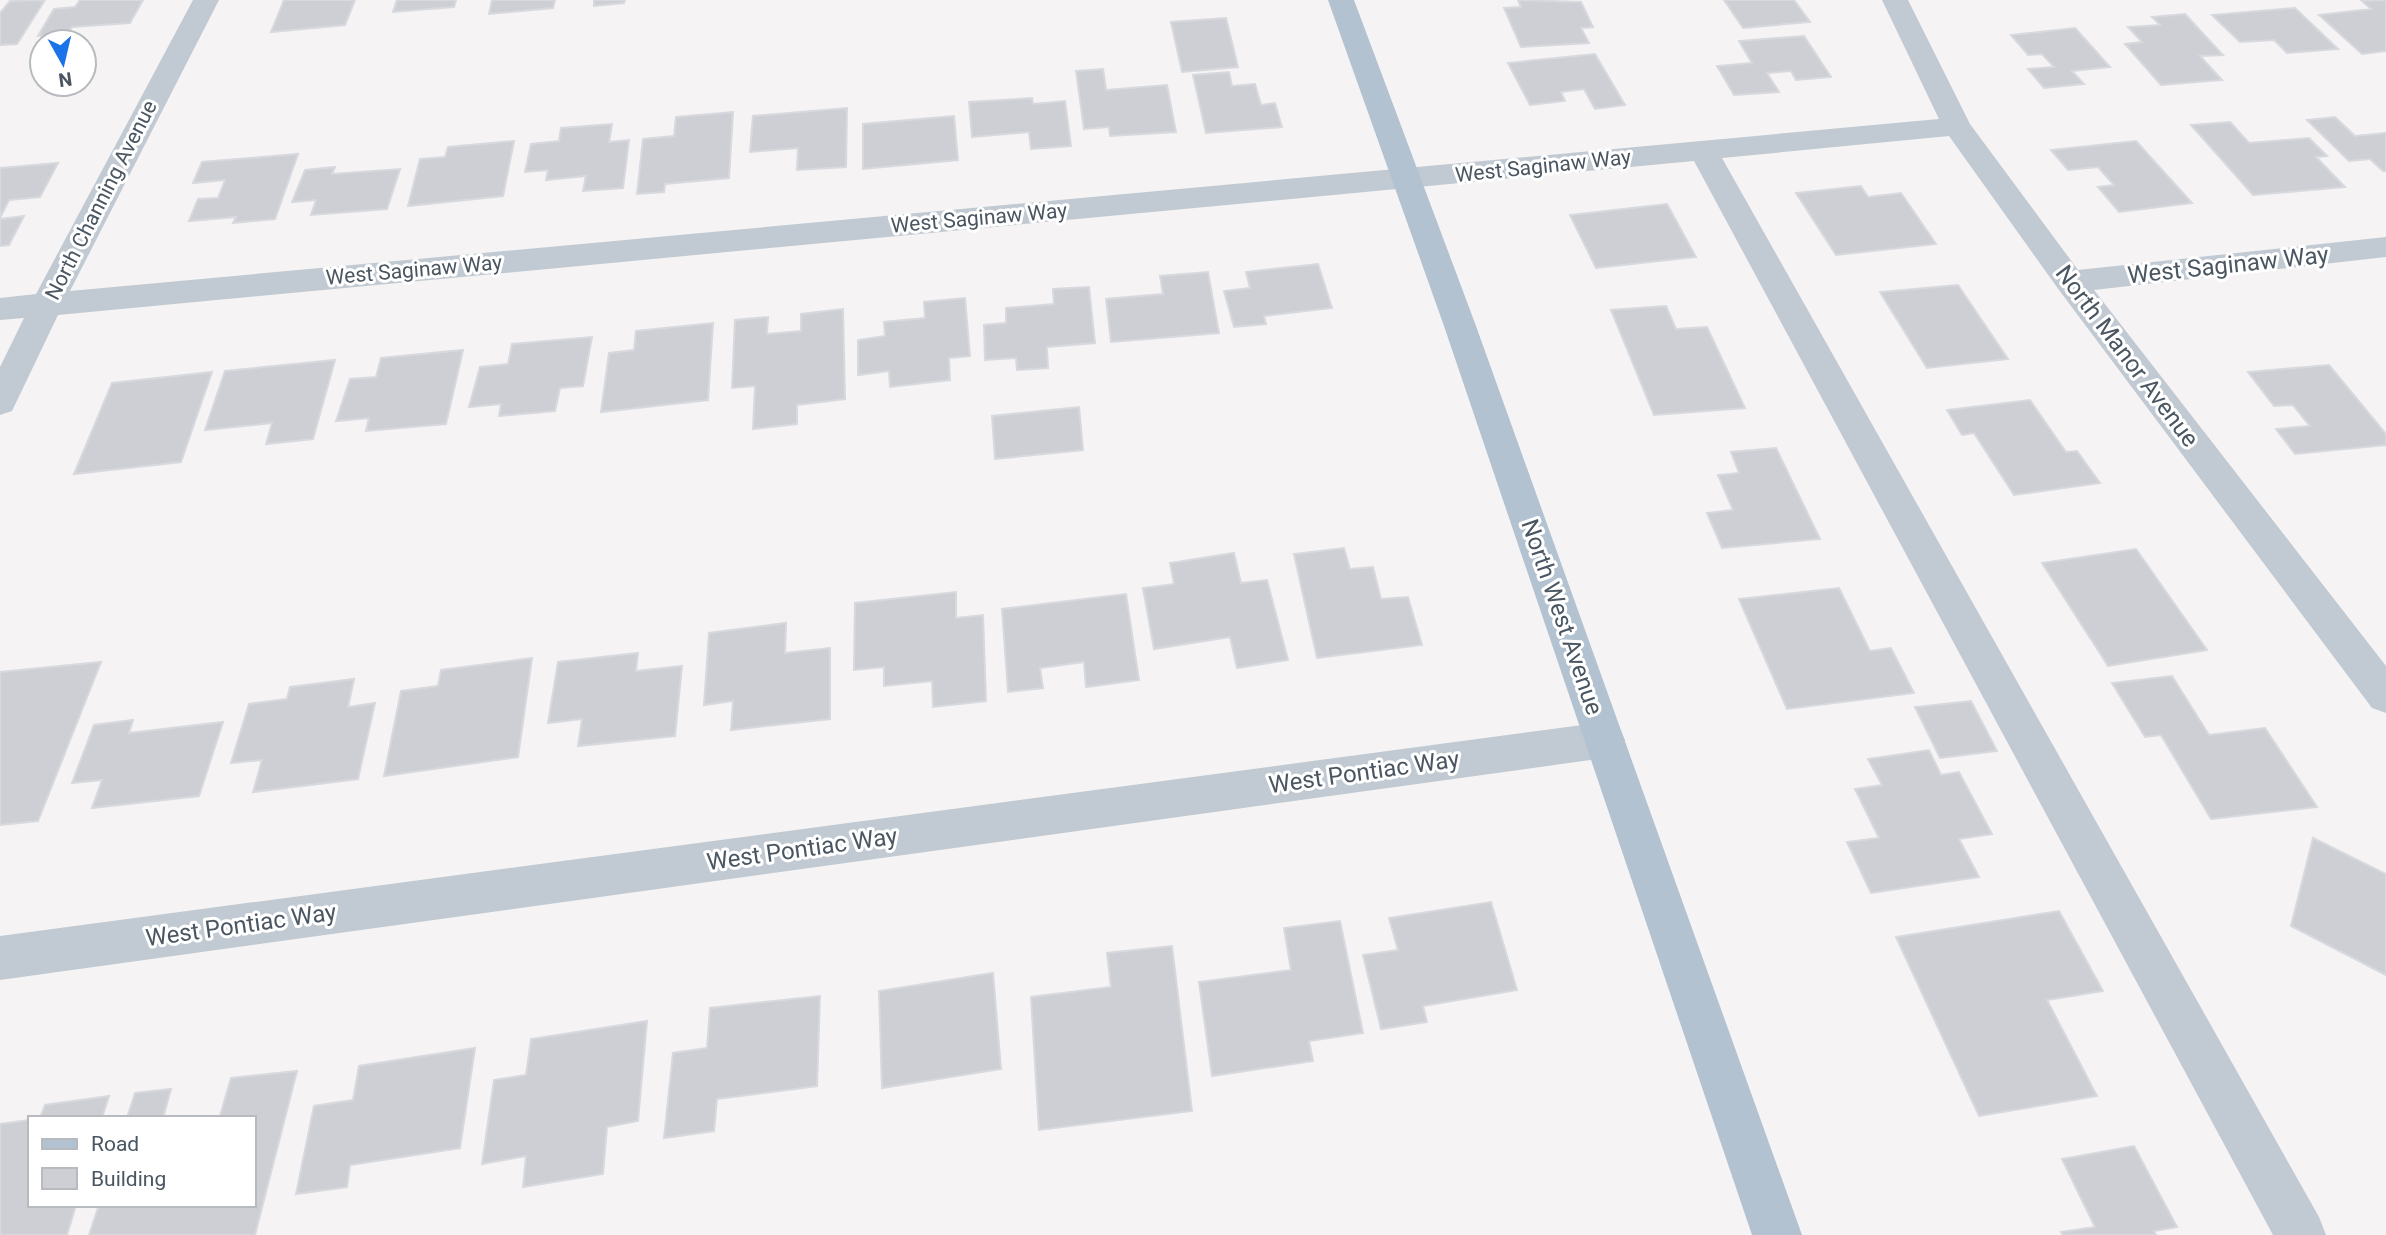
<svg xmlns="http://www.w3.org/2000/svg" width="2386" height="1235" font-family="Roboto,sans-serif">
  <rect width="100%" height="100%" fill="#f5f3f3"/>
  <!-- building -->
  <path fill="#cdcfd5" stroke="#d7d9de" stroke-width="2" d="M45 0 17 44 0 45V13L10 1Z
    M80 0H143L130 23 72 27 68 34 38 36 54 9 75 7Z
    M284 0H355L345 25 271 32Z
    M397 0H456L454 7 393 12Z
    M492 0H555L553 8 489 14Z
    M594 0H625L624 3 594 6Z
    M1518 0 1581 2 1593 27 1581 28 1589 43 1521 47 1504 8 1521 7Z
    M1724 0H1794L1810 22 1743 28Z
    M2386 0V51L2362 54 2319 15 2371 9 2362 1Z
    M2295 8 2338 49 2287 53 2274 40 2240 42 2212 15Z
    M2185 14 2223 55 2200 56 2222 80 2161 85 2125 44 2142 42 2128 27 2160 25 2152 17Z
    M1226 18 1238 67 1182 72 1171 22Z
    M2075 28 2110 67 2072 71 2084 84 2044 88 2028 69 2054 67 2042 54 2028 55 2011 35Z
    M1804 36 1831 77 1796 80 1791 71 1767 73 1779 92 1734 95 1717 66 1752 63 1739 41Z
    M1595 54 1625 105 1595 109 1584 89 1561 92 1565 101 1530 105 1508 63Z
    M1103 69 1106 90 1167 85 1176 132 1110 136 1109 127 1084 129 1076 71Z
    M1229 72 1232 86 1255 84 1261 105 1275 103 1282 127 1206 133 1193 75Z
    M1032 98 1033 104 1065 101 1071 146 1031 149 1029 132 972 137 969 102Z
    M847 108 846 167 797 170 798 148 750 152 753 116Z
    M733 112 729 178 665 184 664 192 637 194 643 139 674 136 676 117Z
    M954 116 958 160 863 169V124Z
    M2335 117 2355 136 2386 133V171H2383L2370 159 2349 161 2307 120Z
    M2230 122 2249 143 2309 138 2327 156 2316 157 2345 187 2253 195 2191 125Z
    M612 124 609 142 629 140 623 188 583 191 586 176 546 180 548 170 525 172 531 144 559 141 561 128Z
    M514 141 503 196 408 206 420 159 445 157 448 147Z
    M2136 141 2192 203 2119 212 2098 187 2114 185 2098 167 2068 170 2051 150Z
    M298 154 275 219 233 223 236 217 189 221 198 199 218 198 225 180 193 183 202 162Z
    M58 163 40 197 9 200 0 218V168Z
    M335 167 332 174 400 169 387 209 311 215 316 200 292 202 305 170Z
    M1861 186 1868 197 1901 193 1936 244 1836 255 1796 193Z
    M1667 204 1696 257 1596 268 1570 215Z
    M24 216 9 245 0 246V219Z
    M1318 264 1332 308 1264 316 1266 324 1234 327 1224 291 1250 288 1246 272Z
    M1208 272 1219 333 1111 342 1106 299 1163 294 1160 276Z
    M1958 285 2008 359 1927 368 1880 292Z
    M1089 287 1095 343 1047 347 1048 368 1017 370 1016 358 985 360 984 325 1006 323V308L1054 304 1053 289Z
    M965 298 970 356 949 358 950 380 890 387 889 371 858 375V340L885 336 884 322 925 318 924 302Z
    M1666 306 1676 329 1707 327 1745 408 1654 415 1611 310Z
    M843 309 845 399 797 405V424L753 429 755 386 732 388 735 320 768 317 767 334 801 331V314Z
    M713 323 708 400 601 412 609 353 634 350 636 331Z
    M592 337 583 386 560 388 555 411 499 416 501 404 469 407 480 367 508 364 512 344Z
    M463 350 446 424 366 431 369 418 336 421 350 379 376 377 381 358Z
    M335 360 313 439 266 444 272 423 205 430 225 371Z
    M2329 365 2386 434V445L2295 454 2276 429 2310 426 2293 405 2274 406 2248 372Z
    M212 372 181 462 74 474 112 383Z
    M2030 400 2066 452 2077 451 2100 483 2014 495 1974 433 1962 435 1947 410Z
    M1079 407 1083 450 995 459 992 416Z
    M1776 448 1820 539 1722 548 1707 513 1733 510 1718 475 1739 473 1731 452Z
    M1344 548 1350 569 1373 567 1381 599 1408 597 1422 645 1317 658 1294 554Z
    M2136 549 2207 650 2108 666 2042 563Z
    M1234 553 1241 583 1267 580 1288 660 1237 668 1230 637 1154 649 1143 588 1174 584 1170 563Z
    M1839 588 1870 651 1891 648 1914 693 1787 709 1739 599Z
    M956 592V618L983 615 986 701 933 707 932 681 884 686V667L854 670 855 603Z
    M1126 594 1139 680 1086 687 1084 662 1040 668 1043 688 1008 692 1002 609Z
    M786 623 785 653 830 648V719L731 730 733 701 704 705 709 633Z
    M638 653 636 671 682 666 675 736 578 746 582 719 548 723 558 662Z
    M532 658 518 757 384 776 401 691 438 686 441 670Z
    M101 662 38 821 0 825V672Z
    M2172 676 2209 735 2265 728 2317 807 2211 819 2161 735 2145 737 2112 683Z
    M354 679 348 707 375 703 358 779 253 792 262 760 231 763 249 704 287 699 290 687Z
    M1971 701 1997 751 1940 758 1915 707Z
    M133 720 129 733 223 722 199 796 92 808 102 780 72 783 94 725Z
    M1929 750 1941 775 1959 772 1992 834 1959 839 1979 877 1871 893 1847 842 1879 838 1855 789 1882 785 1868 759Z
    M2313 838 2386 874V975L2291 926Z
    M1491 902 1517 990 1423 1006 1427 1022 1381 1029 1363 955 1398 950 1389 918Z
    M2059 911 2103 991 2047 1000 2097 1096 1979 1116 1896 937Z
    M1340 921 1363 1033 1309 1041 1313 1061 1212 1076 1199 982 1291 970 1284 928Z
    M1172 946 1192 1111 1039 1130 1031 997 1111 987 1107 953Z
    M993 973 1001 1069 882 1088 879 991Z
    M820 996 817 1086 717 1099 714 1131 664 1138 673 1053 707 1048 710 1008Z
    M647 1021 638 1121 607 1127 603 1174 523 1187 526 1156 482 1164 494 1080 526 1075 531 1039Z
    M475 1048 460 1148 350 1165 347 1187 296 1194 314 1106 353 1100 359 1066Z
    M297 1071 255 1235H89L99 1205H254V1118H209L220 1116 231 1078Z
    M171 1089 163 1118H127L135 1093Z
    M109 1096 102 1118H40L45 1105Z
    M30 1120V1205H76L67 1235H0V1124Z
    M2134 1146 2177 1227 2154 1231 2156 1235H2063L2061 1232 2095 1227 2062 1159Z"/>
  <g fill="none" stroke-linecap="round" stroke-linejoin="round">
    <!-- minor -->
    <path fill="#c1cad2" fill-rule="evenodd" d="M193 0H219L70 291 1939 119 1882 0H1908L1970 124 2078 270 2386 237V257L2094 290 2386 666V713L2372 708 2059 290 1949 136 1722 158 2319 1217 2326 1235H2273L1694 161 58 315 12 411 0 415V367L24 318 0 320V298L36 294Z
      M1605 722 1619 727 1625 740 1619 753 1605 758 0 980V936Z"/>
    <!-- major -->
    <path fill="#b3c2d1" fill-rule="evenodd" d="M1328 0H1354L1476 326 1802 1235H1752L1444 326Z"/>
  </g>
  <g text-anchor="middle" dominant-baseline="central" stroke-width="6" stroke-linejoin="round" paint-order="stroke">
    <!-- far-street labels -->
    <g font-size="21" fill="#4a5661" stroke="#fff">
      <text transform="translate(1543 166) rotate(-6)">West Saginaw Way</text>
      <text transform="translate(101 200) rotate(-63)">North Channing Avenue</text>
      <text transform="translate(979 218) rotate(-5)">West Saginaw Way</text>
      <text transform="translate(414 270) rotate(-5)">West Saginaw Way</text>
    </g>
    <!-- street labels -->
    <g font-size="24" fill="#4a5661" stroke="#fff">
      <text transform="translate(2228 265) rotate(-6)">West Saginaw Way</text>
      <text transform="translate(2127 356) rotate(53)">North Manor Avenue</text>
      <text transform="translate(1562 617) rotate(71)">North West Avenue</text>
      <text transform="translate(1364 772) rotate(-8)">West Pontiac Way</text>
      <text transform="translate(802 849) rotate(-8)">West Pontiac Way</text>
      <text transform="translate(241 925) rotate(-8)">West Pontiac Way</text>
    </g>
  </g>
  <!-- legend -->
  <rect x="28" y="1116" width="228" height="91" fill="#ffffff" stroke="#b7bbc0" stroke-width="2"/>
  <rect x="42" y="1139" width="35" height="10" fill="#b3c2d1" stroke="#b7bbc0" stroke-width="2"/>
  <text x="91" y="1151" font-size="21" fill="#4a5661">Road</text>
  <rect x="42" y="1168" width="35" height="21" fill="#cdcfd5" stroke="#b7bbc0" stroke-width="2"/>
  <text x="91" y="1186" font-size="21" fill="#4a5661">Building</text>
  <!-- north arrow -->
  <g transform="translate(63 63) rotate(172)"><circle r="33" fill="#ffffff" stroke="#b7bbc0" stroke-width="2"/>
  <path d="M0-5L12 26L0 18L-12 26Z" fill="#1a73e8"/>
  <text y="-10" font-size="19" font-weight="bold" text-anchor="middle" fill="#4a5661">N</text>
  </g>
</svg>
